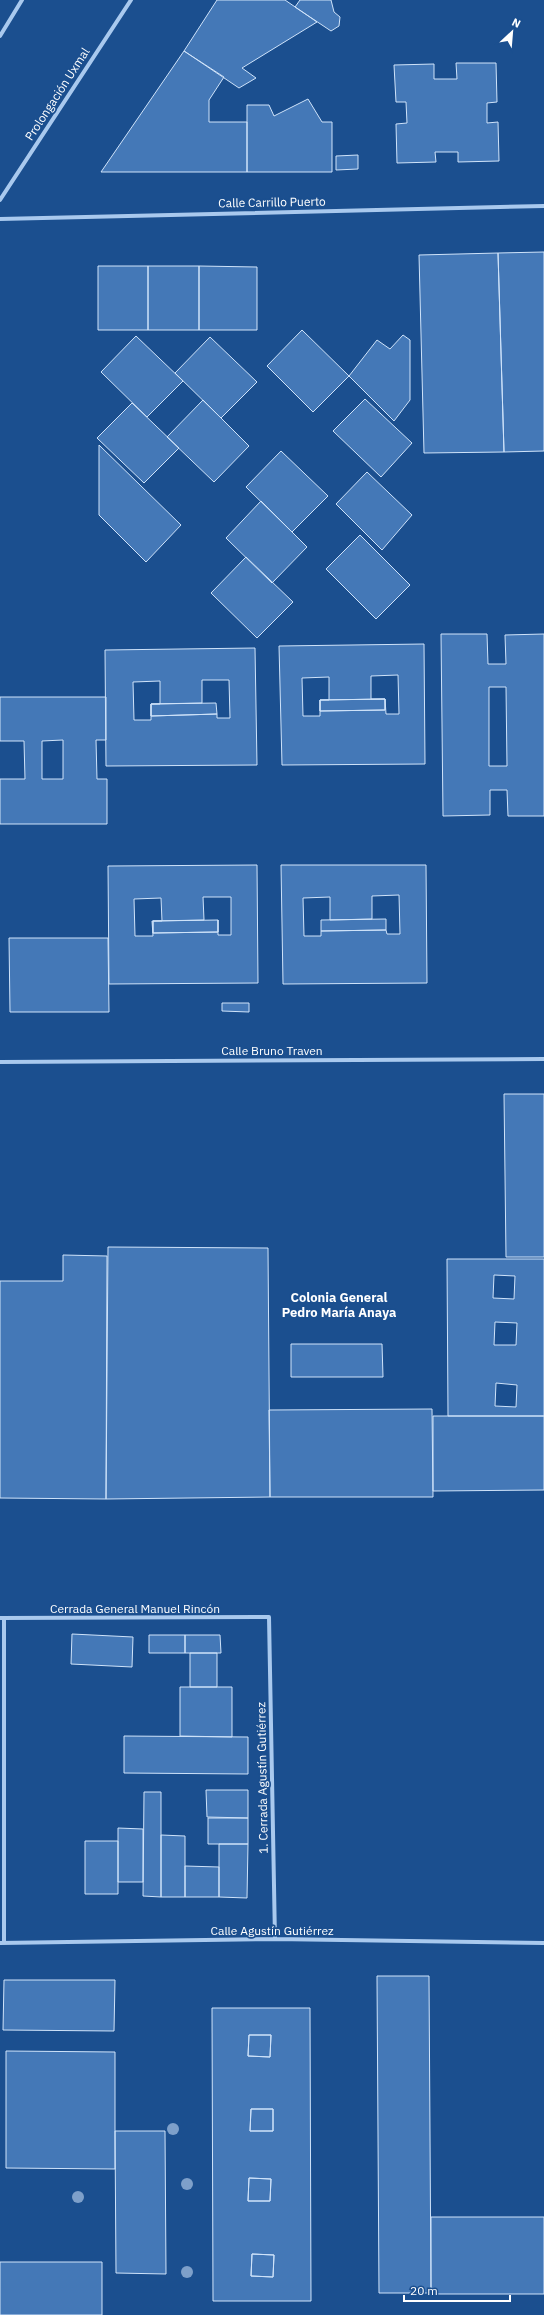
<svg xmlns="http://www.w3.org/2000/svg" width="544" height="2315" font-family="'IBM Plex Sans',sans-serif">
  <rect width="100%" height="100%" fill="#1b4f8f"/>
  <!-- building -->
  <path fill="#4478b7" stroke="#cfe3fa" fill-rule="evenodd" d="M217 0H285L317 22 242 68 256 78 239 88 184 51Z
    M300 0H331L334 12 340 17 339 26 331 31 295 7Z
    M184 51 224 77 209 100V122H247V172H101Z
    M456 63H496L497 102 487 103V123L498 122 499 161 458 162V152H435L436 162 397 163 396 124 407 123 406 102H396L394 65 434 64V79H457Z
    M308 99 322 122H332V172H247V105H269L274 116Z
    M358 155V169L336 170V156Z
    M544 252V451L504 452 498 253Z
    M498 253 504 452 424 453 419 255Z
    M98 266H148V330H98Z
    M148 266H199V330H148Z
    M199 266 257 267V330H199Z
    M302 330 349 376 313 412 267 366Z
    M403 335 410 340V400L394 421 349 376 377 340 390 349Z
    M136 336 183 381 147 417 101 372Z
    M210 337 257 382 221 418 175 373Z
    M365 399 412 443 381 477 333 431Z
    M203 400 249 446 214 482 167 437Z
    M132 403 179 448 144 483 97 438Z
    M99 445 181 525 146 562 99 515Z
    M281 451 328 496 292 532 246 487Z
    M367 472 412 515 382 550 336 504Z
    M261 501 307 547 272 583 226 538Z
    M360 535 410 585 376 619 326 569Z
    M246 557 293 602 257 638 211 593Z
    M441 634H487L488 664H506L505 635 544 634V816H508L507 790H490V815L443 816ZM489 687H506L507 766H489Z
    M424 644 425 764 282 765 279 646ZM398 675 399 714H386L385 699H371V676ZM329 677V700H320V716H303L302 678ZM385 699V710L320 711V700Z
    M255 648 257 765 106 766 105 650ZM202 680H229L230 718H217V714L151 716V704L202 703ZM160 681V704H151V720H134L133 682Z
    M0 697H106V740H96L97 779H107V824H0V779H25L24 741H0ZM63 740V779H42V741Z
    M385 699V710L320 711V700Z
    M216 703 217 714 151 716V704Z
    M257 865 258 983 109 984 108 866ZM203 897H231V935H218V920V932L153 933V921L204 920ZM161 898 162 921H152L153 936H135L134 899Z
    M281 865H426L427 983 283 984ZM399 895 400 934H387L386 930 321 931V936H304L303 898 330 897V920L372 919V896Z
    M386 919V930L321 931V920Z
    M218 920V932L153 933V921Z
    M9 938H108L109 1012H10Z
    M222 1003H249V1012L222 1011Z
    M504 1094H544V1257H506Z
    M108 1247 268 1248 270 1497 106 1499Z
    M63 1255 107 1256 106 1499 0 1498V1281H63Z
    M447 1259H544V1416H448ZM494 1275 515 1276 514 1299 493 1298ZM495 1322 517 1323 516 1345H494ZM496 1383 517 1385 516 1407 495 1406Z
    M291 1344H382L383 1377H291Z
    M432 1409 433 1497H270L269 1410Z
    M433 1416H544V1490L433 1491Z
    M72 1634 133 1637 132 1667 71 1664Z
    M149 1635H185V1653H149Z
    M185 1635H220L221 1653H185Z
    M190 1653H217V1687H190Z
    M180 1687H232V1737L180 1736Z
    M124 1736 248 1737V1774L124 1773Z
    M206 1790H248V1818L207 1817Z
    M144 1792H161V1897L143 1896Z
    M208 1818H248V1844H208Z
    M118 1828 143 1829V1882H118Z
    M161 1835 185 1836V1897H161Z
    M85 1841H118V1894H85Z
    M219 1844H248L247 1898 219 1897Z
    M185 1866 219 1867V1897H185Z
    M377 1976H429L431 2293H379Z
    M4 1980H115L114 2031 3 2030Z
    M212 2008H310L311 2301H213ZM249 2035H271L270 2057 248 2056ZM251 2109H273V2131H250ZM249 2178 271 2179 270 2201H248ZM252 2254 274 2255 273 2277 251 2276Z
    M249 2035H271L270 2057 248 2056Z
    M6 2051 115 2052V2169L6 2168Z
    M251 2109H273V2131H250Z
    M115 2131H165L166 2274 116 2273Z
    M249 2178 271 2179 270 2201H248Z
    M431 2217H544V2294H431Z
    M252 2254 274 2255 273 2277 251 2276Z
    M0 2262H102V2315H0Z"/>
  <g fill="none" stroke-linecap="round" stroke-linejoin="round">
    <!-- street -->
    <path stroke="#a9c9ee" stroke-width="4" d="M0 36 22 0
      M0 200 131 0
      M0 219 544 206
      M0 1062 544 1059
      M0 1618 269 1617 275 1939
      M4 1618V1943
      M0 1943 275 1939 544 1943"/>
  </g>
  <!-- trees -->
  <g fill="#7ea0ca">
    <circle cx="173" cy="2129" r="6"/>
    <circle cx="187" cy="2184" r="6"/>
    <circle cx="78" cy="2197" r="6"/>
    <circle cx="187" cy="2272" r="6"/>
  </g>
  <g text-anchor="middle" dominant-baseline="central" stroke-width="3.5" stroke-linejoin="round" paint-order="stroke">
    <!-- street labels -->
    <g font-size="12" fill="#fff" stroke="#1b4f8f">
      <text transform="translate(57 94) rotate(-57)">Prolongación Uxmal</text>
      <text transform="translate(272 202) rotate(-1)">Calle Carrillo Puerto</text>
      <text x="272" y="1050">Calle Bruno Traven</text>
      <text x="135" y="1608">Cerrada General Manuel Rincón</text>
      <text transform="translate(262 1778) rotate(-91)">1. Cerrada Agustín Gutiérrez</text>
      <text x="272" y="1930">Calle Agustín Gutiérrez</text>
    </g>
    <!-- neighbourhood labels -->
    <g font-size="13" font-weight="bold" fill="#fff" stroke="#1b4f8f">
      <text x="339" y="1297">Colonia General<tspan x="339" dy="15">Pedro María Anaya</tspan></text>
    </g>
  </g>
  <!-- north arrow -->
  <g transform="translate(512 32) rotate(26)" stroke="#1b4f8f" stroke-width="3" paint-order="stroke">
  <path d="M0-3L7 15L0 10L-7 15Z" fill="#ffffff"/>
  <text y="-6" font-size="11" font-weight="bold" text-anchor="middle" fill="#ffffff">N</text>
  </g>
  <!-- scale -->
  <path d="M404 2295v6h106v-6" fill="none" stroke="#ffffff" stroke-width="2"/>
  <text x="410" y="2295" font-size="12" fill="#ffffff" stroke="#1b4f8f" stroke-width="3" paint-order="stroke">20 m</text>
</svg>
